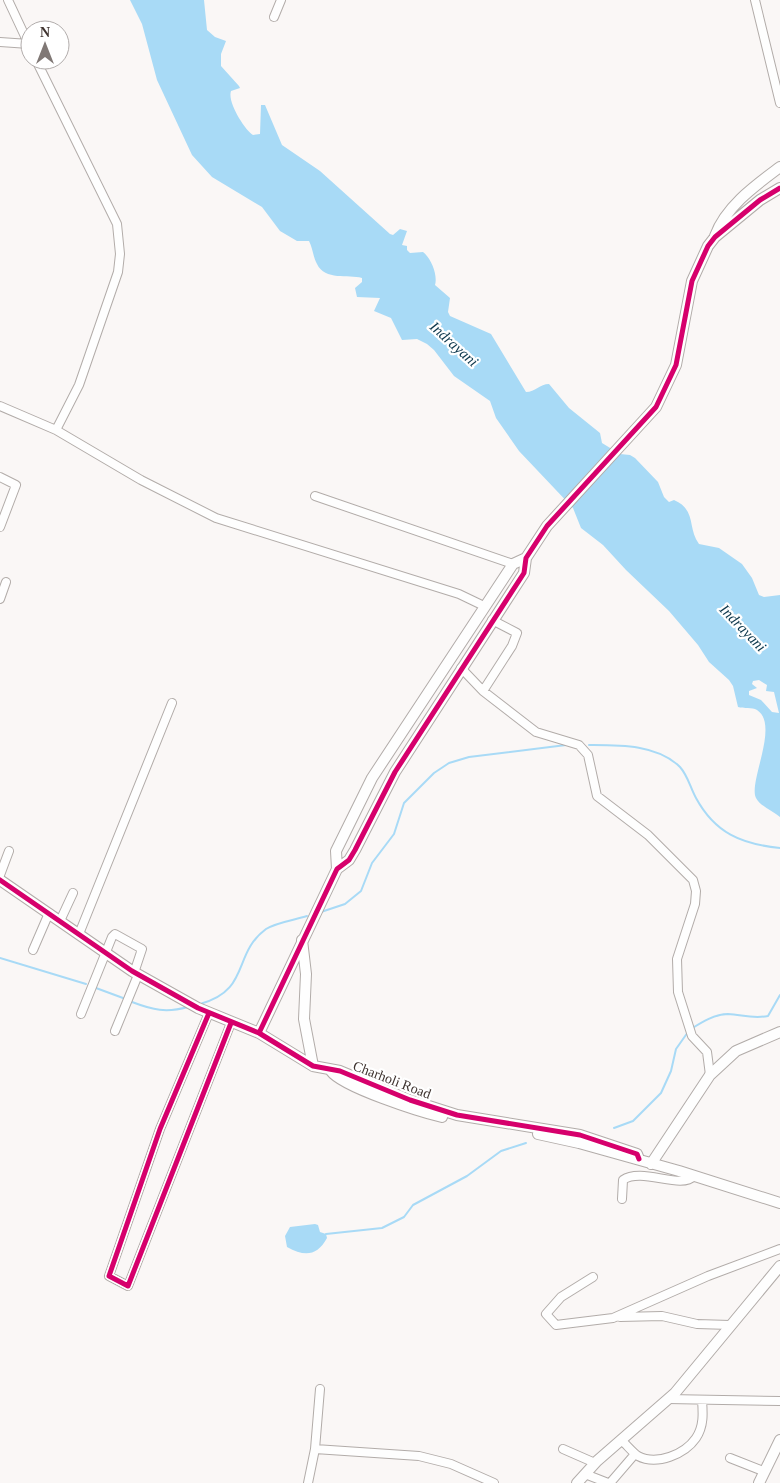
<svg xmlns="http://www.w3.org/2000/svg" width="780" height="1483" font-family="Georgia,serif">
  <rect width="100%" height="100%" fill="#faf7f6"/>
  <!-- water -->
  <path fill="#a8daf6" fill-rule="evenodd" d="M130 0H204L207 30 215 37 226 41 221 54V66L239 86 240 88 231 91C227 102 245 130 253 135L260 134 261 105H265L282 145 320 171 390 234 393 235 400 229 407 231 402 245 407 246V250L410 253 423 252C431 258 438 275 435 285L450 298 448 312 450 316 491 334 526 392C535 392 540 384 549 384L569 408 600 433 602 443 620 454 630 455 635 458 658 482 664 497 669 502 674 500C697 510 687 528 699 544L719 548 742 564 752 578 759 595 764 597 780 595V817C773 811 760 806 756 798 748 782 780 725 757 710 752 707 744 709 738 707L733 686 729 680 709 662 698 645 669 611 626 570 603 545 581 528 573 508 519 451 496 418 490 401 454 376 434 350 427 344 417 339 402 340 391 318 374 311 380 298 357 297 355 288 362 282V278C348 274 325 281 317 264 313 257 313 249 309 241H297L280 231 262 207 212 177 192 155 157 80 142 24ZM759 680 767 685 766 691 774 692 779 713 772 712 761 700 749 695V691L757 688 752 684 753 681Z
    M315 1224 318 1225 320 1232 326 1234 327 1238C317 1256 305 1257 287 1247L285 1236 290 1227Z"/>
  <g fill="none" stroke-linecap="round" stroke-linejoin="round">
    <!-- stream -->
    <path stroke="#a8daf6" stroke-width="2" d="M589 745C618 745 657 744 680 767 688 776 690 787 696 798 715 833 741 844 780 848
      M321 912 345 904 361 891 372 863 394 834 404 803 434 773 449 763 469 757 566 745
      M0 958 86 984
      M96 988 123 998
      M132 1002C153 1010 166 1013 188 1007
      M200 1004C251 990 232 954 266 929 277 922 295 920 307 916
      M691 1029C702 1022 715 1014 728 1014 743 1015 753 1019 768 1016L780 995
      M614 1128 633 1121 661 1093 671 1071 676 1049 688 1032
      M326 1234 382 1228 404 1217 413 1205 467 1176 501 1151 526 1143"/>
    <defs>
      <path id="street" d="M8 0 30 47
        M755 0 780 103
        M274 17 281 0
        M0 42 29 44
        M0 406 56 430 79 385 118 272 120 254 117 224 36 60
        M56 430 141 480 216 518 459 594 484 606
        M0 477 16 485 0 527
        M315 496 513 564
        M0 599 6 582
        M461 668 483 691 536 732 579 745 588 755 597 796 648 835 693 880 696 891 695 904 677 959 678 992 692 1036 707 1052 710 1075
        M483 691 512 646 517 633 492 620
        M0 875 9 851
        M60 921 73 893
        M79 934 172 703
        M33 950 49 913
        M209 1013 160 1129 109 1276 128 1286 231 1023
        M81 1014 112 937 115 934 142 949 134 973
        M115 1031 138 975
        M622 1199 623 1180C642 1167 681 1190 694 1176
        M593 1277 561 1297 546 1314 556 1325 613 1318 708 1276 780 1249
        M620 1317 662 1316 697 1324 730 1325
        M668 1399 780 1401
        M621 1440C627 1445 632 1452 638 1456 657 1466 685 1454 696 1438 704 1426 703 1413 702 1400
        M315 1449 419 1456 451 1464 494 1483
        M563 1449 595 1463
        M730 1458 763 1471
        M585 1474 608 1483
        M308 1483 315 1449 320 1389
        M610 1483 635 1454"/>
      <path id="secondary" d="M715 236C726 206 756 185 780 167
        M337 869 336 851 372 778 513 564 526 558
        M0 880 132 971 198 1008 259 1033 313 1066 340 1071 410 1100 457 1115 580 1135 637 1154 639 1159
        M302 940 306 974 304 1019 313 1066
        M259 1033 337 869 349 860 355 850 395 772 524 573 526 558 547 526 656 407 676 365 692 281 708 246 715 237 760 200 780 188
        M331 1071C342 1087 421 1112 442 1117
        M538 1134 579 1143 679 1171 780 1203
        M651 1164 710 1075 736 1051 780 1032
        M577 1483 597 1461 675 1393 780 1266
        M759 1483 780 1440"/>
    </defs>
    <!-- street casing -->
    <use href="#street" stroke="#b2aca9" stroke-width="10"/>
    <!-- secondary casing -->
    <use href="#secondary" stroke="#b2aca9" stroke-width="12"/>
    <!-- street -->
    <use href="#street" stroke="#fefefe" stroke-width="8"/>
    <!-- secondary -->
    <use href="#secondary" stroke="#fefefe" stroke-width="10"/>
    <defs>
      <path id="cycleway" d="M0 880 132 971 198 1008 259 1033 313 1066 340 1071 410 1100 457 1115 580 1135 637 1154 639 1159
        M209 1013 160 1129 109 1276 128 1286 231 1023
        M259 1033 337 869 349 860 355 850 395 772 524 573 526 558 547 526 656 407 676 365 692 281 708 246 715 237 760 200 780 188"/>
    </defs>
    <!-- cycleway casing -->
    <use href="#cycleway" stroke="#fff" stroke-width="8"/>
    <!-- cycleway -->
    <use href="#cycleway" stroke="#d6006c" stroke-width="5"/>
  </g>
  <g text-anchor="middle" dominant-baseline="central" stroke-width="4.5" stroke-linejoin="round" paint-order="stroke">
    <!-- street labels -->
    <g font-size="14" fill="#3f332f" stroke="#fff">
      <text transform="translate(392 1080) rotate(21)">Charholi Road</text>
    </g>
    <!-- water labels -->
    <g font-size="15" font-style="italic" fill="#0d374c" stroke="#fff">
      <text transform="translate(454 344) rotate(42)">Indrayani</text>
      <text transform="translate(743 628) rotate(46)">Indrayani</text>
    </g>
  </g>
  <!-- north arrow -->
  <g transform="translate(45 45)"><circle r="24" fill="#ffffff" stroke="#b2adac"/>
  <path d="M0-4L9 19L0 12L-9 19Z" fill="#807875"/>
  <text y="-8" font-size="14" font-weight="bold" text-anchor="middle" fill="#3f332f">N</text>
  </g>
</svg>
